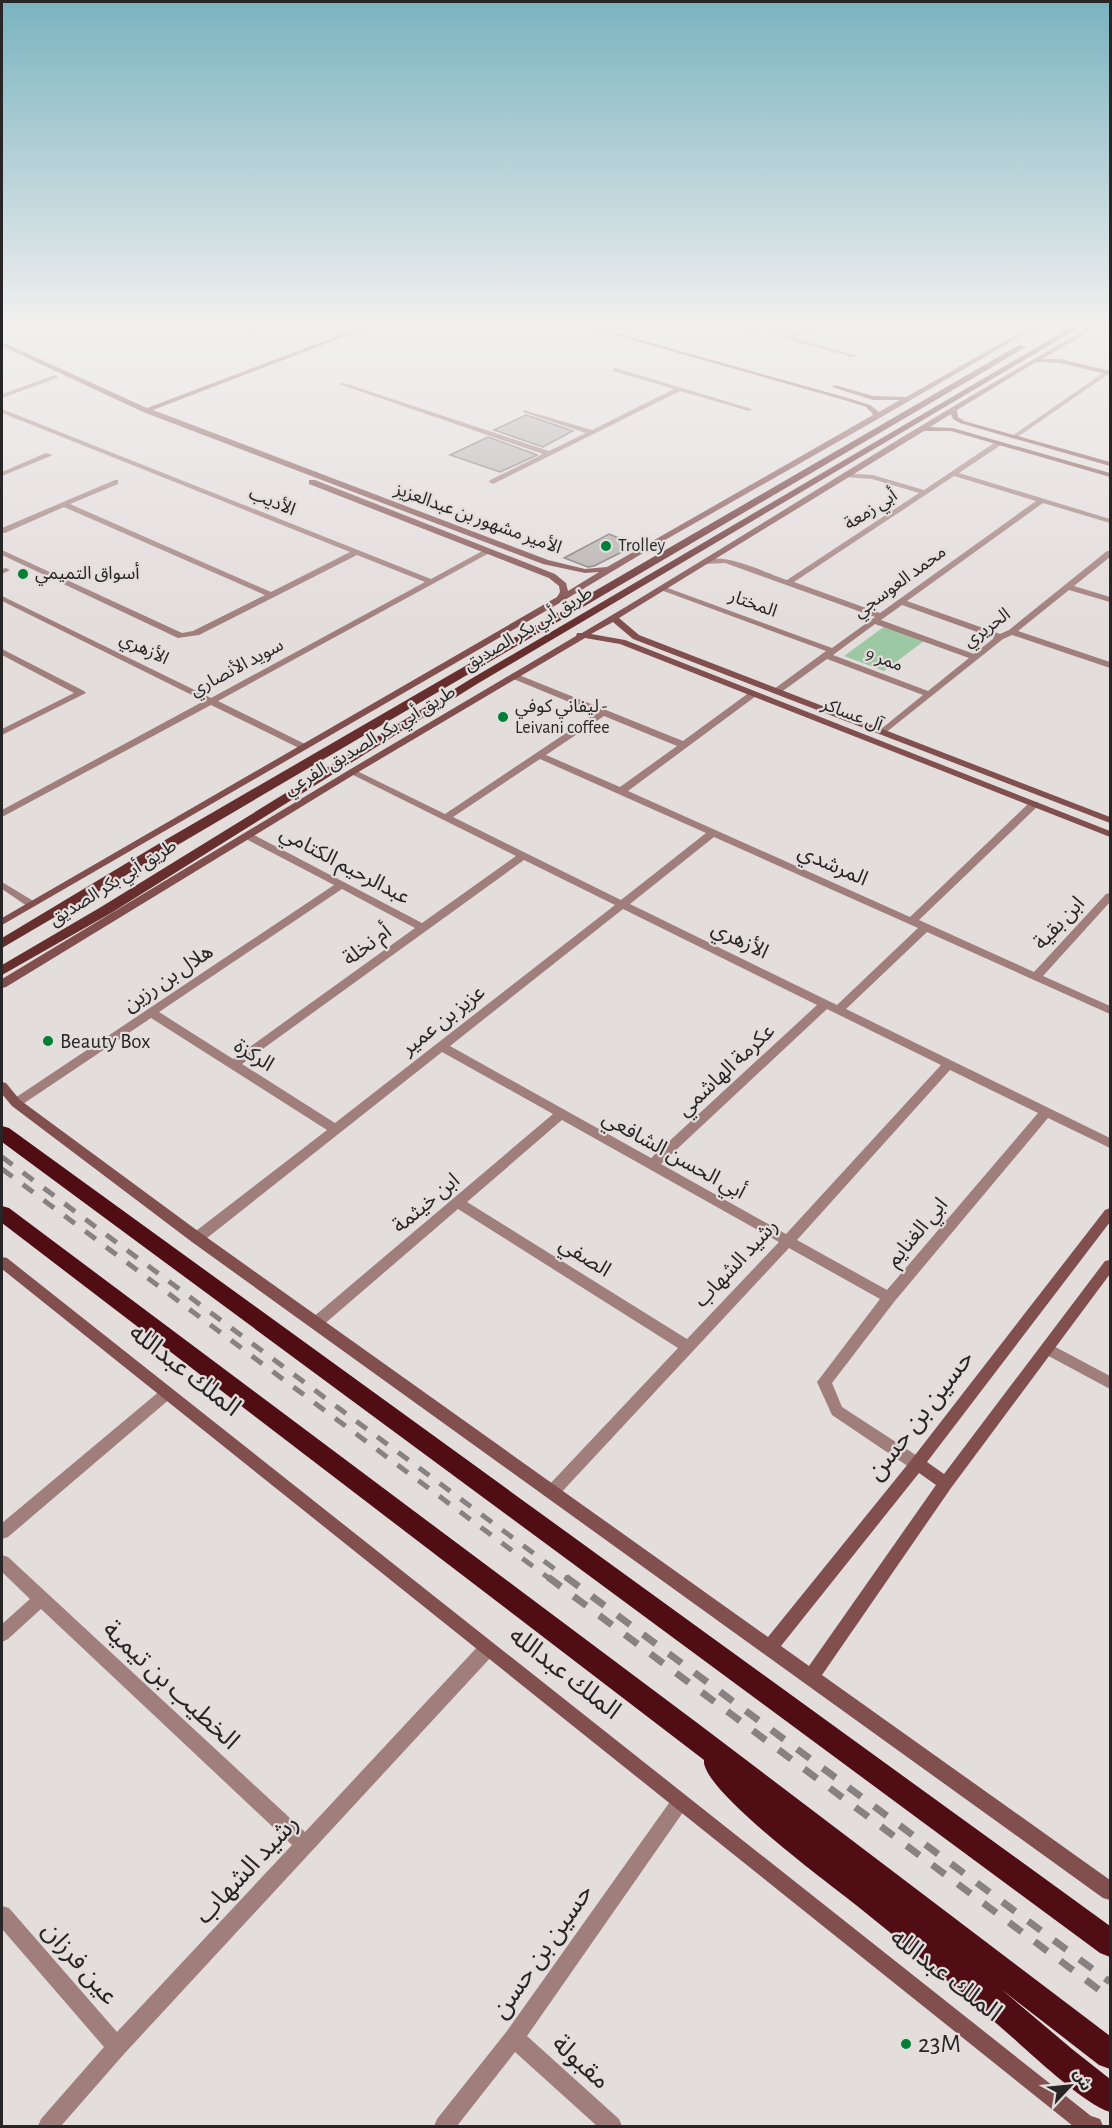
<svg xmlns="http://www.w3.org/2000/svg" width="1112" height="2128" font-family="'Alegreya Sans','Noto Sans Arabic',sans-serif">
  <rect width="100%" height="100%" fill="#e3dddc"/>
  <!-- green -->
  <path fill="#9dc8a4" d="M885 626 924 641 884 671 844 656Z"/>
  <!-- building -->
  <path fill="#b7b1b1" stroke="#7c7776" stroke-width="1.5" d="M526 415 573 431 543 447 494 430Z
    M488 437 532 453 537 455 500 472 450 455Z
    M609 534 636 545 594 566 588 567 564 558Z"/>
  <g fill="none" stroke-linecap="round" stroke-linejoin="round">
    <!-- street -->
    <path fill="#a07e7c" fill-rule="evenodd" d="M738 326H747L789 337 812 326H819L795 338 857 356 852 357Z
      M615 368 752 409 749 411 680 391 493 484 489 482 490 480 543 454 339 384 344 383 549 451 586 433 523 412V410L592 430 674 389 613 371V369Z
      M1106 371H1110V373L1016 438H1012V436Z
      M55 375 58 377 57 378 2 398V394Z
      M2 409 431 579 486 549 493 551 218 701 307 745V749H301L211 705 2 817V810L204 701 2 601V596L211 698 425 582 357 555 199 635 178 638 2 555V550L182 633 193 631 265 595 64 507 5 533H2V528L115 480H118V484L70 504 271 592 350 552 2 413Z
      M997 441 1004 443 959 473 1110 519V523L1043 503 907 601 1000 634 1009 630 1107 551H1110V557L1074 586 1110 597V602L1069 590 1018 631 1110 662V668L1012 635 1003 639 884 734 881 733V729L923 695 827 659 780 693H774V689L826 651 658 589 665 587 832 648 875 617 725 563 705 564 701 562C721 550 766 573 787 580L919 493 872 479 843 477V473L873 475 924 490ZM954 476 1036 501 880 613 794 582ZM902 605 994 638 974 654 881 620ZM875 624 969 658 928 691 833 655Z
      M46 453 53 455 2 476V472Z
      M6 568 10 570 2 574V569Z
      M2 649 84 691 86 693 2 735V729L74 693 2 655Z
      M514 673 683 741 750 692H756V696L628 791 910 917 1030 802H1038V806L919 920 1034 972 1106 894 1110 893V902L1043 976 1110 1006V1014L927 932 846 1009 1110 1138V1148L1048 1118 894 1302 832 1383 842 1407 922 1459 925 1464 922 1469 917 1471 912 1469 832 1415 817 1382 880 1299 789 1248 558 1496 553 1498 548 1496 545 1491 548 1486 678 1348 458 1209 322 1326 317 1328 312 1326 310 1322 312 1318 553 1114 442 1052 202 1242H192L190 1238 192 1234 327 1130 151 1018 20 1106 16 1107 10 1103 12 1100 334 885 244 838V834H252L422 923 516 856 347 772 352 769 355 770 445 814 596 713 511 678V674ZM604 716 677 746 620 787 546 755ZM540 759 706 833 621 900 453 817ZM714 837 918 928 837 1005 630 904ZM524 860 615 905 335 1123 242 1064ZM342 889 415 928 233 1059 159 1012ZM623 909 817 1005 651 1158 450 1046ZM827 1009 941 1065 786 1234 661 1164ZM950 1070 1038 1113 887 1290 797 1240ZM562 1120 779 1242 687 1339 467 1202Z
      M2 882 35 902 36 904 35 906H27L2 889Z
      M1048 1343 1110 1376V1389L1043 1353 1041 1349 1043 1345Z
      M166 1388 171 1390 173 1394 171 1398 8 1537 2 1539V1523L161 1390Z
      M2 1555 8 1557 305 1832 481 1643 487 1641 493 1643 495 1649 493 1655 124 2054 61 2126H38L41 2119 104 2047 2 1929V1906L9 1908 117 2032 292 1845 41 1609 8 1639 2 1642V1624L30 1599 2 1572Z
      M680 1793 686 1796 689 1802 686 1808 527 2036 619 2119 622 2126H597L515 2052 457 2126H434L437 2119 507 2031 674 1796Z"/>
    <!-- secondary -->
    <path fill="#804f4e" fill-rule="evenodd" d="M364 326H372L153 410 548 560 585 569 607 567 873 415V414L866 407 844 400 583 326H591L848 398 870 405 879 412 900 400H873L832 387 835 385 873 396 906 397 1031 326H1038L878 419 658 544 563 601 2 925V918L557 597 560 592 559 586 549 578 309 484V480H315L555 574 566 583 568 591 599 572 585 573 543 564 143 412 2 346V342L4 343 147 408Z
      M1092 326H1099L1042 359H1060L1110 371V375L1060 363 1036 362 957 410 958 417 964 421 1110 462V466L960 423 953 419 951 414 930 427 953 428 1110 473V477L951 431H924L619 618 639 635 1110 817V823L633 639 613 622 591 634 625 640 1110 831V837L620 644 585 638 355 774 6 987 2 988V979L349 770 576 636 577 633H582C752 532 919 423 1092 326Z
      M2 1082 6 1083 20 1100 202 1234 768 1637 912 1459 1105 1210 1110 1208V1222L927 1462 944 1474 1105 1261 1110 1260V1274L951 1488 822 1675 1110 1880V1900L1103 1898 192 1242 12 1106 2 1094ZM919 1473 936 1485 809 1666 781 1646Z
      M2 1257 7 1258 1091 2116 1100 2119 1103 2126H1073L2 1269Z"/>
    <!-- primary -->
    <path fill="#672e2e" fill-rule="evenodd" d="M1073 326H1082L477 684 111 913 2 975V965L101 907 469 680Z
      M1019 345 1026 347 2 948V938L160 843Z"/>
    <!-- highway -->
    <path fill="#500e14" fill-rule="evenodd" d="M2 1126 9 1128 1110 1926V1957L1100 1953 2 1142Z
      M2 1206 9 1208 700 1725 1110 2036V2069L1099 2065 1001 1989 1072 2049 1110 2079V2112C1083 2103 1036 2058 1013 2038 962 1993 910 1948 856 1905 831 1885 700 1789 704 1760L2 1223Z"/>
    <!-- rail-far1 -->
    <path stroke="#868282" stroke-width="5" stroke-dasharray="13 13" stroke-linecap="butt" d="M2 1157 568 1579
      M2 1169 550 1579"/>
    <!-- rail -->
    <path stroke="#868282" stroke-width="7" stroke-dasharray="16 16" stroke-linecap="butt" d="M548 1577 1110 1998
      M566 1577 1110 1982"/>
  </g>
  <!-- sky -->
  <linearGradient id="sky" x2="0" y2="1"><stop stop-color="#79b3bf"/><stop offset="0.52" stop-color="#f2f0ef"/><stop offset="1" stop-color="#f2f0ef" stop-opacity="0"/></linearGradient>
  <rect width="1112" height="624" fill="url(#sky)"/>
  <!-- markers -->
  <g fill="#017f37" stroke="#e3dddc" stroke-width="2">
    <circle cx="606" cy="546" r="6"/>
    <circle cx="23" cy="574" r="6"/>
    <circle cx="503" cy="717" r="6"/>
    <circle cx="48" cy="1041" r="6"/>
    <circle cx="906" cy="2044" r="6"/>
  </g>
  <g text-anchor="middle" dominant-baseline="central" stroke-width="4.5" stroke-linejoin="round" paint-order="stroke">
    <!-- far-street labels -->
    <g font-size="18" fill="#272525" stroke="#e3dddc">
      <text transform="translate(272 502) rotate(22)">الأديب</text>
      <text transform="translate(871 510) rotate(-33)">أبي زمعة</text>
      <text transform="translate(478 519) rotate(20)">الأمير مشهور بن عبدالعزيز</text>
      <text transform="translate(900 582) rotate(-36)">محمد العوسجي</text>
      <text transform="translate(753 604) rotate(20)">المختار</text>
      <text transform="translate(987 628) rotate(-36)">الحريري</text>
      <text transform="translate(528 629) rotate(-31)">طريق أبي بكر الصديق</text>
      <text transform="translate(144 649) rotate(26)">الأزهري</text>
      <text transform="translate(884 660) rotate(20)">ممر 9</text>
      <text transform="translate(237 668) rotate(-28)">سويد الأنصاري</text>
      <text transform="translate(852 715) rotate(21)">آل عساكر</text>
      <text transform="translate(370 741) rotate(-31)">طريق أبي بكر الصديق الفرعي</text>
      <text transform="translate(113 883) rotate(-32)">طريق أبي بكر الصديق</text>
    </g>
    <!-- far-poi labels -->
    <g font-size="18" fill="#272525" stroke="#e3dddc" text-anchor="start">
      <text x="618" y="546">Trolley</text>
      <text x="35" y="574">أسواق التميمي</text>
      <text x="515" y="707">ليفاني كوفي -<tspan x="515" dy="21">Leivani coffee</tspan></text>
    </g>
    <!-- street labels -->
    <g font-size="21" fill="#272525" stroke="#e3dddc">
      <text transform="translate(345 865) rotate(28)">عبدالرحيم الكتامي</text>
      <text transform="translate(833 865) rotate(24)">المرشدي</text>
      <text transform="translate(1059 923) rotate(-47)">ابن بقية</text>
      <text transform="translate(740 940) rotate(26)">الأزهري</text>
      <text transform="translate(367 945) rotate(-36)">أم نخلة</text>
      <text transform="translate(168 978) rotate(-34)">هلال بن رزين</text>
      <text transform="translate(443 1020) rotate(-38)">عزيز بن عمير</text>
      <text transform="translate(254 1055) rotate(32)">الركزة</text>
      <text transform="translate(726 1070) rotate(-43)">عكرمة الهاشمي</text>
      <text transform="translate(674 1155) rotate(29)">أبي الحسن الشافعي</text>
      <text transform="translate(426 1203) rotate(-40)">ابن خيثمة</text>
      <text transform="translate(917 1232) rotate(-50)">ابي الغنايم</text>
      <text transform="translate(585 1257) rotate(32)">الصفي</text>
      <text transform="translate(736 1263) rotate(-47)">رشيد الشهاب</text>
    </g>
    <!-- poi labels -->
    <g font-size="21" fill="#272525" stroke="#e3dddc" text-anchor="start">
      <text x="60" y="1041">Beauty Box</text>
    </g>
    <!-- near-street labels -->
    <g font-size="26" fill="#272525" stroke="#e3dddc">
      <text transform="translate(185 1370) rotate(38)">الملك عبدالله</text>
      <text transform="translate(920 1415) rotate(-52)">حسين بن حسن</text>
      <text transform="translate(565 1673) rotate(38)">الملك عبدالله</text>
      <text transform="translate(171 1685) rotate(43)">الخطيب بن تيمية</text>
      <text transform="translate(247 1869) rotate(-47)">رشيد الشهاب</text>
      <text transform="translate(542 1951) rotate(-55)">حسين بن حسن</text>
      <text transform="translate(80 1963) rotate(49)">عين فرزان</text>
      <text transform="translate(946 1975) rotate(38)">الملك عبدالله</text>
      <text transform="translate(581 2062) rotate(42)">مقبولة</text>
    </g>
    <!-- near-poi labels -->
    <g font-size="26" fill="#272525" stroke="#e3dddc" text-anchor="start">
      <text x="918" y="2044">23M</text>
    </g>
  </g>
  <!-- border -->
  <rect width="1112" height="2128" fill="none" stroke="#272525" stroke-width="6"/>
  <!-- north arrow -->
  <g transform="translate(1070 2086) rotate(64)" stroke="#e3dddc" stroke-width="4.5" paint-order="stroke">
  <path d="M0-4.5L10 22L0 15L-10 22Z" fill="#272525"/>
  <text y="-9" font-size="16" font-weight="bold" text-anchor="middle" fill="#272525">ش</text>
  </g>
</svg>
